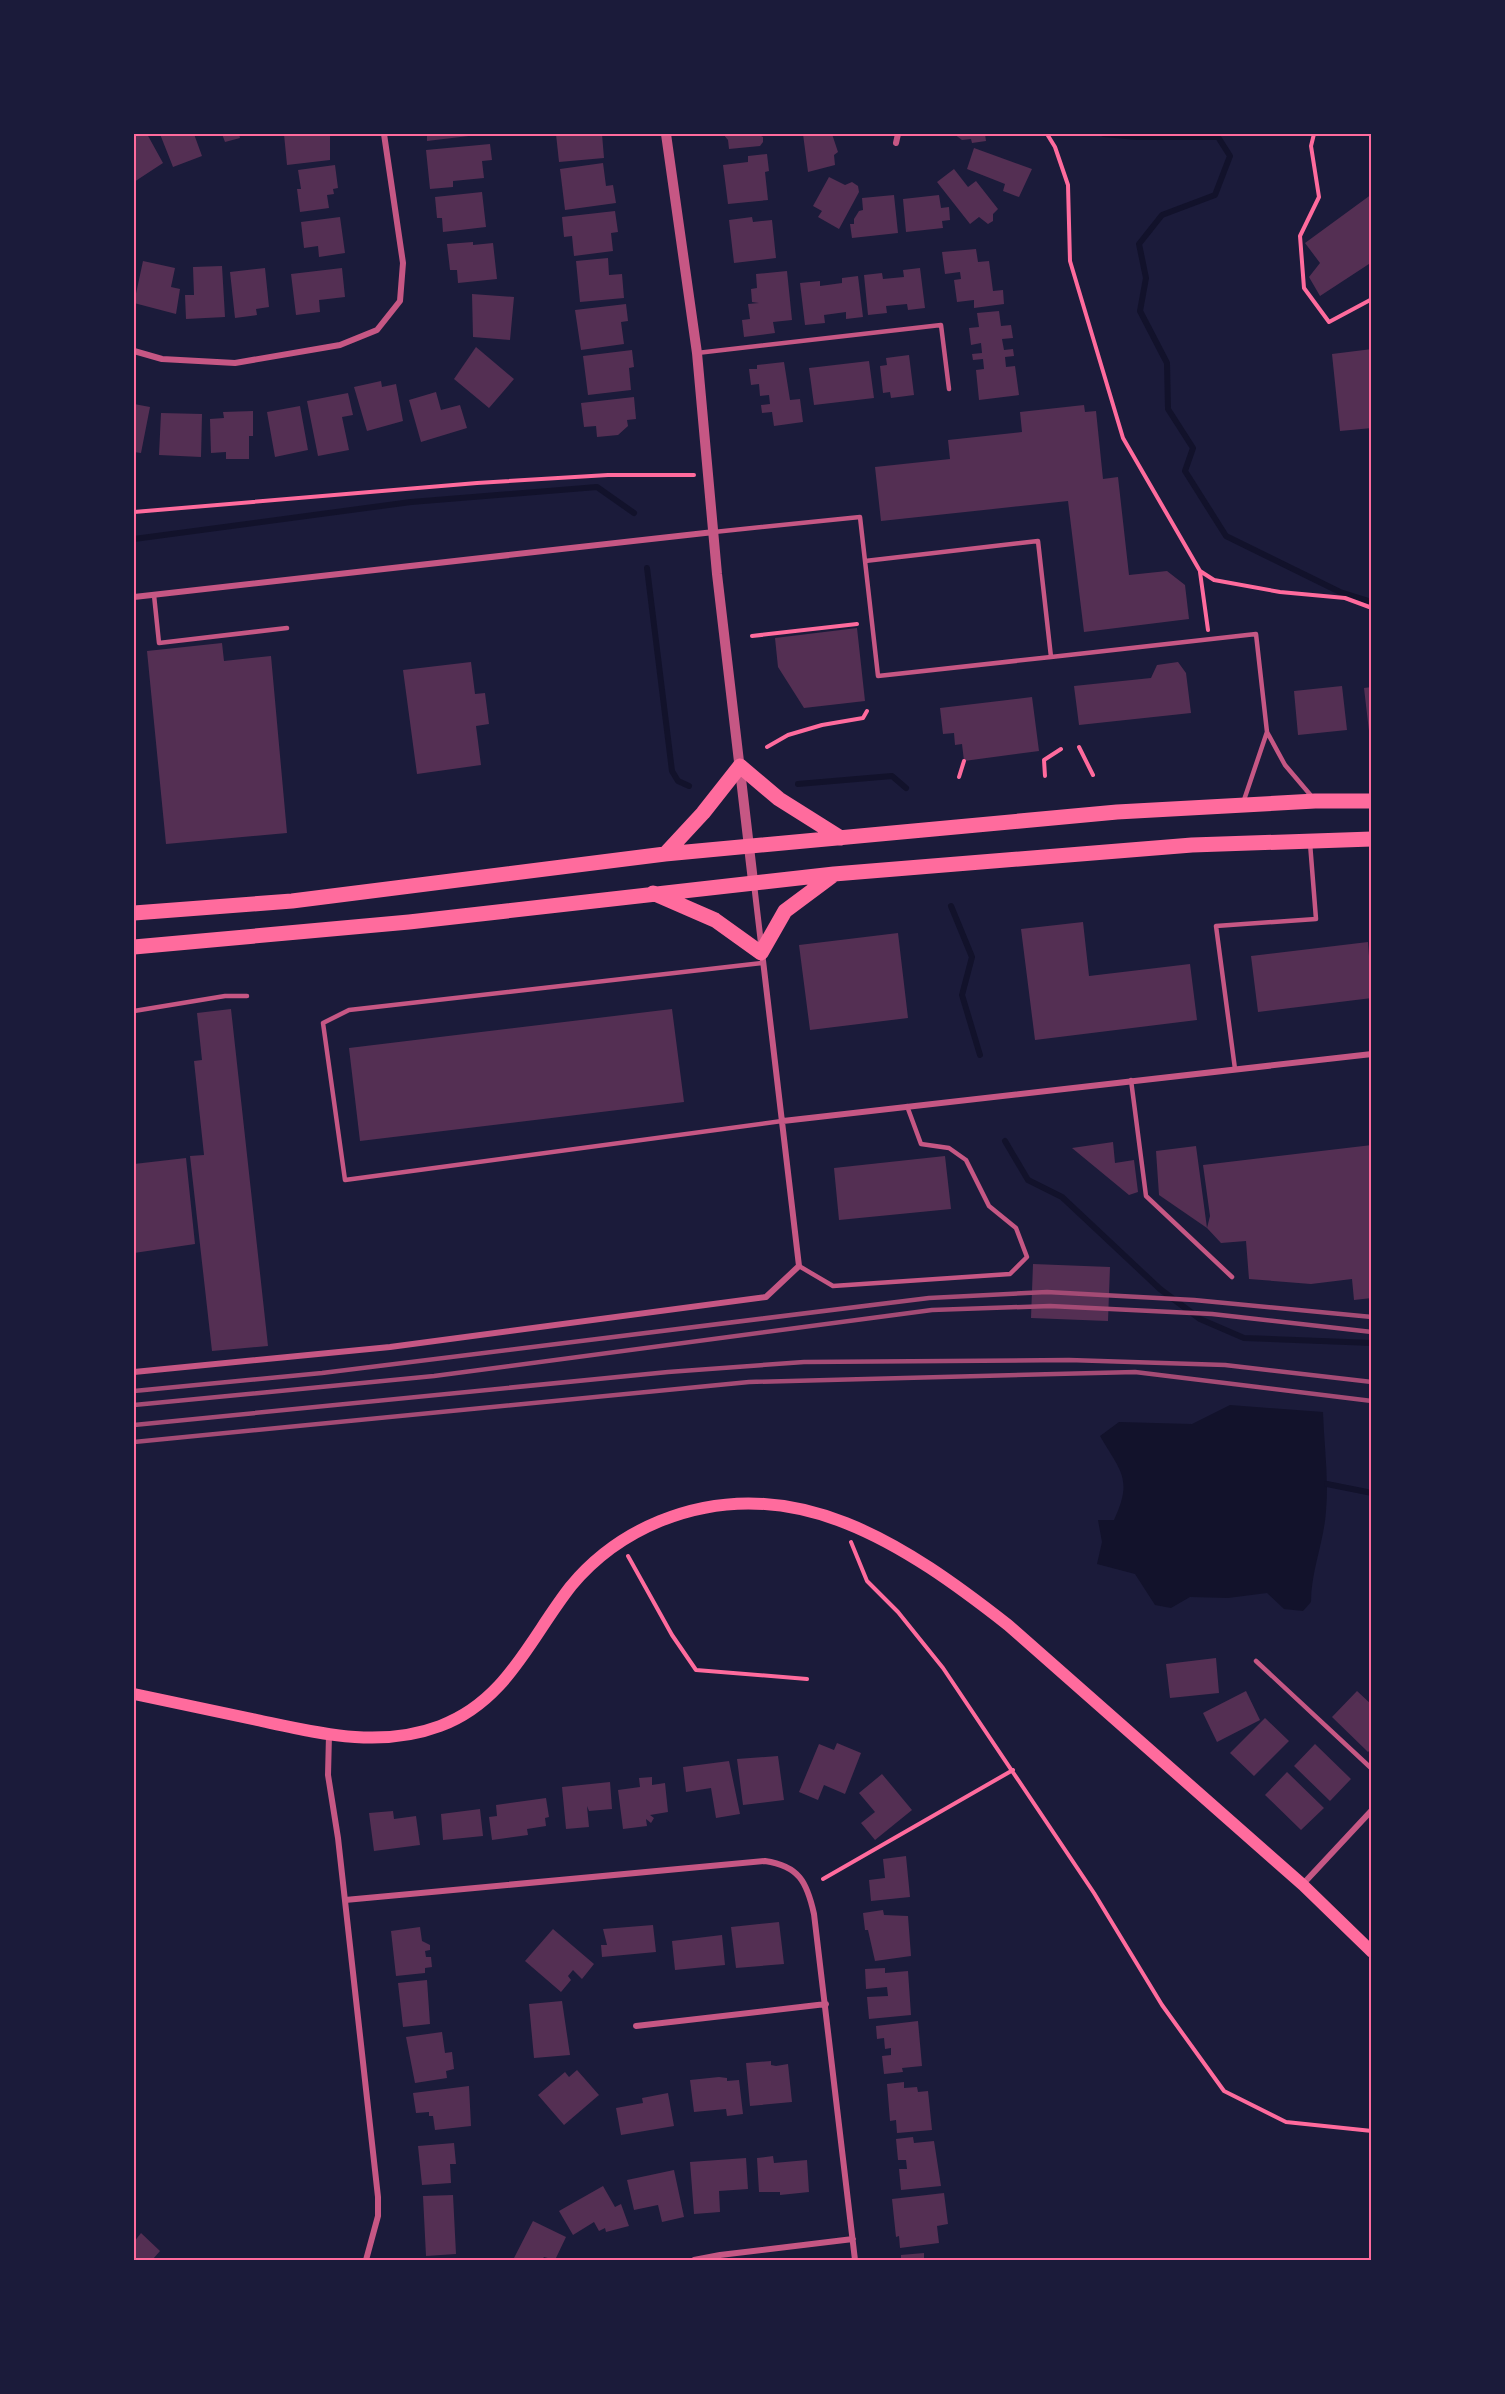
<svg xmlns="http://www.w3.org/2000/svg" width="1505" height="2394" font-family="'Source Sans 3',sans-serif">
  <rect width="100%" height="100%" fill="#1b1b3a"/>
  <!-- water -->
  <path fill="#12122b" d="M1230 1405 1323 1412C1324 1445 1329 1478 1326 1511 1324 1542 1311 1571 1311 1602L1303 1611 1284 1609 1267 1593 1228 1598 1190 1597 1171 1608 1155 1605 1135 1574 1097 1564 1102 1542 1098 1520H1114C1133 1479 1121 1472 1100 1436L1119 1422 1192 1424Z"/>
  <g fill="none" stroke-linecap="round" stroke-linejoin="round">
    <!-- stream -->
    <path stroke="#12122b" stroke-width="6" d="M1104 134 1137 137H1218L1230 156 1215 195 1162 215 1139 244 1146 278 1140 311 1167 363 1168 409 1193 448 1185 471 1226 536 1340 592 1372 602
      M134 539 411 502 597 487 634 513
      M647 568 672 771 678 781 689 786
      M798 784 892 776 906 788
      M951 906 972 957 962 995 980 1055
      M1005 1141 1028 1180 1062 1197 1160 1289 1200 1319 1244 1338 1372 1343
      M1327 1484 1372 1493"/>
  </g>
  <!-- building -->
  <path fill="#542f53" d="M134 134H147L163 163 134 182Z
    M160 134H194L202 156 173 167Z
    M222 134H239L240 138 225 142Z
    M284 134H330V160L287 165Z
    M427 134H477V135L427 141Z
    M556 134H602L604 158 559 162Z
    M723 134H757L763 137V142L760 146 729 149 728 140Z
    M803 134H832L838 152 834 155 835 165 808 172Z
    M954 134H985L986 141 972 143 971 139 962 140Z
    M490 144 492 160 482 161 484 178 453 181V187L430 189 426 150Z
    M974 148 1032 169 1019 197 1003 191 1005 184 967 169Z
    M767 154 769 171 765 172 768 200 728 204 723 165 748 162V156Z
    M603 163 606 186 613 185 616 203 565 210 560 169Z
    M335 165 338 188 333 189 334 194 327 195 329 208 300 212 297 189H301L298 170Z
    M954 169 968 187 976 181 998 209 993 214V221L988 224 979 217 970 224 937 182Z
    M829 177 845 185 852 182 858 186 859 192 839 229 818 217 822 211 813 206Z
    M482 192 486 227 443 232 442 218H437L435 197Z
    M1372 194V262L1320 296 1309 277 1320 263 1305 243Z
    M894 195 898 233 852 238 850 224H854V219L859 211 863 210 862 198Z
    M939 195 941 208 949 207 950 220 942 221 943 228 906 232 903 199Z
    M615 211 618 232 611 233 613 251 574 256 572 236 564 237 562 217Z
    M340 217 345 253 319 257 318 246 304 248 301 222Z
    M752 217 753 222 772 220 776 258 734 263 729 220Z
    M473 242V245L493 243 497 279 458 283 457 270H450L447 244Z
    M976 249 978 262 989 261 993 291 1003 290 1004 304 974 308V300L957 302 954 280 961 279 960 272 945 274 942 252Z
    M608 258 609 275 622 274 624 298 580 302 576 261Z
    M143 261 175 268 171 287 180 289 176 314 134 303Z
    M222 266 225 317 186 319 185 295H194L193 267Z
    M265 268 269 307 256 309 257 315 235 318 230 272Z
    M342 268 345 297 319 300 320 312 296 315 291 274Z
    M920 268 925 308 908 310 907 304 886 306 887 313 868 315 864 275 882 273 883 279 904 277 903 270Z
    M787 271 792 320 773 322 775 333 744 337 742 320 750 319 748 304 759 303 752 302 751 289 757 288 756 274Z
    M858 276 863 317 846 319V312L824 315 825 323 805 325 800 283 820 281V286L842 283V278Z
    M472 294 514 297 510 340 473 337Z
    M626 304 628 321 621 322 624 344 581 350 575 310Z
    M999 311 1001 326 1011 325 1013 338 1002 339 1004 350 1013 349 1014 356 1005 357 1006 367 1015 366 1019 395 979 400 976 370 984 369 983 359 973 360 972 354 982 353 981 343 971 345 969 328 979 327 977 313Z
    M476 347 514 379 489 408 454 379Z
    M1372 349V428L1340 431 1332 354Z
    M632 350 634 367 629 368 631 390 588 395 583 356Z
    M909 355 914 395 891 398 890 392 883 393 880 366 887 365 886 358Z
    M869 361 874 398 814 405 809 368Z
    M784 362 790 400 800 399 803 422 774 426 772 412 762 413 761 405 770 404 769 395 760 396 759 384 751 385 749 369H757V365Z
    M381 381 382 387 396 384 403 421 367 431 354 387Z
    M436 392 441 410 460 405 467 428 421 442 409 400Z
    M348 393 353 415 342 417 349 450 318 456 307 401Z
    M634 397 636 419 627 420 628 426 618 435 597 437 596 426 584 427 581 403Z
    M134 404 150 407 141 453 134 452Z
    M1084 405 1085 412 1096 411 1103 479 1118 477 1129 575 1167 571 1185 585 1189 619 1084 632 1068 501 881 521 875 467 950 459 948 440 1022 432 1020 412Z
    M300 406 308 450 275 457 267 412Z
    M253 411V436H249V459H226V452L211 453 210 419 224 418 223 412Z
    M161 413 202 414 201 457 159 455Z
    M857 628 865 701 804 708 778 667 775 638Z
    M222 643 224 661 271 656 287 833 166 844 147 651Z
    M471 662 475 694 485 693 489 724 476 726 481 765 417 774 403 670Z
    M1178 662 1186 673 1191 713 1079 725 1074 686 1151 678 1157 665Z
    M1342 686 1347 730 1298 735 1294 691Z
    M1372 687V731H1369L1364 688Z
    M1032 697 1039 751 964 761 962 744 955 745 954 733 943 734 940 708Z
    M1083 922 1089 976 1190 964 1197 1020 1035 1040 1021 929Z
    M898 933 908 1018 810 1030 799 945Z
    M1368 942 1372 998 1258 1012 1251 956Z
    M231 1009 268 1346 212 1351 190 1156 204 1155 194 1061 202 1060 197 1013Z
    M672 1009 684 1102 360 1141 349 1048Z
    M1113 1142 1115 1163 1134 1160 1138 1192 1129 1195 1072 1148Z
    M1372 1145V1298L1354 1300 1352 1279 1311 1284 1249 1279 1246 1241 1221 1243 1207 1228 1210 1216 1203 1165Z
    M1196 1146 1207 1228 1159 1195 1156 1151Z
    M945 1156 951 1209 839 1220 834 1168Z
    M186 1158 195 1244 134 1253V1164Z
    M1033 1264 1110 1267 1108 1321 1031 1318Z
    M1216 1658 1219 1693 1170 1698 1166 1664Z
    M1246 1691 1260 1720 1217 1742 1203 1713Z
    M1357 1691 1372 1705V1748L1368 1752 1332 1717Z
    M1265 1718 1289 1741 1254 1776 1230 1753Z
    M837 1743 861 1753 845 1794 824 1785 818 1800 799 1792 819 1744 834 1750Z
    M1315 1744 1351 1779 1330 1801 1294 1766Z
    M778 1756 784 1800 743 1805 737 1759Z
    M729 1761 740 1814 716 1818 711 1788 686 1792 683 1767Z
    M1287 1772 1324 1808 1301 1830 1265 1795Z
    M882 1774 912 1810 875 1840 861 1823 875 1812 859 1793Z
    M652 1777V1785L665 1783 668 1812 650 1815 654 1818 651 1823 646 1819 647 1826 623 1829 618 1790 640 1787 639 1778Z
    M610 1782 612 1809 589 1811 587 1806 589 1827 566 1829 562 1787Z
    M546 1798 549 1817 545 1818 546 1826 527 1829 528 1835 492 1840 489 1817 497 1816 496 1805Z
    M480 1809 483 1836 443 1840 441 1814Z
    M393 1811 394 1819 416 1816 420 1845 374 1851 369 1813Z
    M906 1856 910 1897 871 1901 869 1880 885 1878 883 1859Z
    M883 1910 884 1915 908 1916 911 1956 875 1961 868 1930H865L863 1913Z
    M779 1922 784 1964 736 1968 731 1927Z
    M653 1925 656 1952 602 1957 601 1945H607L603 1929Z
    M420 1927 422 1941 430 1945V1950L425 1951 426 1957H431L432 1967 425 1968V1973L396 1976 391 1931Z
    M553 1929 594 1964 582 1979 573 1970 568 1976 571 1980 561 1992 525 1961Z
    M722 1935 725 1965 675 1970 672 1941Z
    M885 1968V1973L908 1971 911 2015 869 2019 867 1997 888 1996 887 1987 866 1989 865 1969Z
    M427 1980 430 2024 403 2027 398 1983Z
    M562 2001 570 2055 534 2058 529 2004Z
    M918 2021 922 2066 902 2068 903 2072 884 2074 882 2056 891 2055V2048L885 2049 884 2038 877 2039 876 2026Z
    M442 2032 445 2053 452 2052 454 2069 446 2071 447 2078 415 2083 406 2037Z
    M771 2061V2065L776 2066 788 2064 792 2102 750 2106 746 2063Z
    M577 2070 599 2095 564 2125 538 2095 565 2072 569 2077Z
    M719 2077 727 2078V2081L739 2080 743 2114 727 2116 726 2109 694 2112 690 2080Z
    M904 2082V2088L917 2087 918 2092 928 2091 932 2130 897 2133 896 2120 890 2121 887 2084Z
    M469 2086 471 2126 435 2130 433 2116H429V2112L416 2113 413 2093Z
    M668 2093 674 2126 621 2135 616 2108 643 2103 642 2098Z
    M913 2137 914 2143 934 2141 941 2186 901 2190 899 2169H907L906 2160H898L896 2139Z
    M454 2143 456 2164H450L451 2183 422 2185 418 2146Z
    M773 2156 774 2163 807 2160 809 2192 780 2195V2192H759L757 2158Z
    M746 2158 748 2189 719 2191 720 2212 694 2214 690 2162Z
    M674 2170 684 2217 662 2222 658 2205 634 2210 627 2180Z
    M603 2186 615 2207 621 2204 629 2226 606 2232 605 2228 599 2231 594 2222 573 2235 559 2211Z
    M944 2193 948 2224 937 2226 939 2243 900 2248 899 2236 896 2237 892 2199Z
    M453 2195 456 2254 426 2256 423 2196Z
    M533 2221 566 2237 555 2260 544 2257 542 2260H513Z
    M141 2233 160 2251 153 2259 155 2260H134V2242Z
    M924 2253V2260H901V2255Z"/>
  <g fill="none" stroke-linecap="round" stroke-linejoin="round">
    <!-- path -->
    <path stroke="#ff6b9d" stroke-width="4" d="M1047 134 1055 147 1068 185 1070 261 1123 438 1200 571 1214 580 1280 592 1345 598 1372 608
      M1314 134 1311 146 1319 197 1300 236 1304 288 1329 322 1372 299
      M134 512 477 483 608 475H694
      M1200 572 1208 630
      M752 636 857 624
      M767 747 788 735 822 725 863 718 867 711
      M1079 747 1093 775
      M1045 776 1044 760 1061 749
      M959 777 964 761
      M851 1542 867 1581 898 1612 943 1668 1094 1893 1162 2005 1224 2091 1286 2122 1372 2131
      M628 1556 672 1635 696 1670 807 1679
      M823 1879 1013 1770"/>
    <!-- service -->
    <path stroke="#c65784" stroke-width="4.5" d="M697 353 941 325 949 389
      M714 532 860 517 865 561 1038 541 1051 657 1256 634 1267 732 1285 765 1313 798
      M865 561 878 676 1051 657
      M154 595 159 643 287 628
      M1243 803 1267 732
      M762 963 349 1010 323 1023 345 1180 782 1121
      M134 1011 225 996H247
      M1235 1069 1216 926 1316 919 1310 843
      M1131 1080 1146 1196 1232 1277
      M799 1266 833 1286 1010 1274 1027 1257 1016 1228 989 1206 966 1160 949 1148 921 1144 907 1106
      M1256 1661 1372 1769"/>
    <!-- minor -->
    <path stroke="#c65784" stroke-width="6" d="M896 143 898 134
      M134 351 162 359 235 363 340 345 377 330 400 301 403 263 384 134
      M134 597 714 532
      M783 1121 1372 1054
      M134 1372 390 1347 766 1297 799 1266 754 884
      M329 1735 328 1775 338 1838 378 2197V2216L366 2260
      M1303 1884 1372 1810
      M345 1900 765 1861C799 1866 807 1882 814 1914L855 2260
      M636 2026 826 2004
      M694 2260 720 2255 853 2239"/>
    <!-- tertiary -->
    <path stroke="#c65784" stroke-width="10" d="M666 134 697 353 717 574 753 881"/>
    <!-- secondary -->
    <path stroke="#ff6b9d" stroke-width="12" d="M134 1694C175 1703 216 1711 257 1720 318 1733 379 1749 440 1726 507 1701 530 1638 571 1586 595 1557 626 1535 660 1521 793 1467 907 1546 1008 1625L1303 1885 1372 1952"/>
    <!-- primary -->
    <path stroke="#ff6b9d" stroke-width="15" d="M665 854 703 813 740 766 779 799 841 838
      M653 893 715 920 761 953 785 911 832 876
      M134 913 292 901 665 854 1117 812 1315 801H1372
      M134 947 409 922 834 874 1192 845 1372 839"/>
    <!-- rail -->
    <path stroke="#a44b75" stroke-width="4.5" d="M134 1391 322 1373 929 1298 1047 1292 1194 1300 1372 1317
      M134 1405 434 1376 932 1310 1050 1306 1212 1314 1372 1332
      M134 1425 668 1372 804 1362 1069 1360 1225 1365 1372 1382
      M134 1442 749 1382 1135 1372 1372 1401"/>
  </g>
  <!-- border -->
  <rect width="1505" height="2394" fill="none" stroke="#1b1b3a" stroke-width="270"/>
  <rect x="135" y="135" width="1235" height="2124" fill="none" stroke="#ff6b9d" stroke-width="2"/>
</svg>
